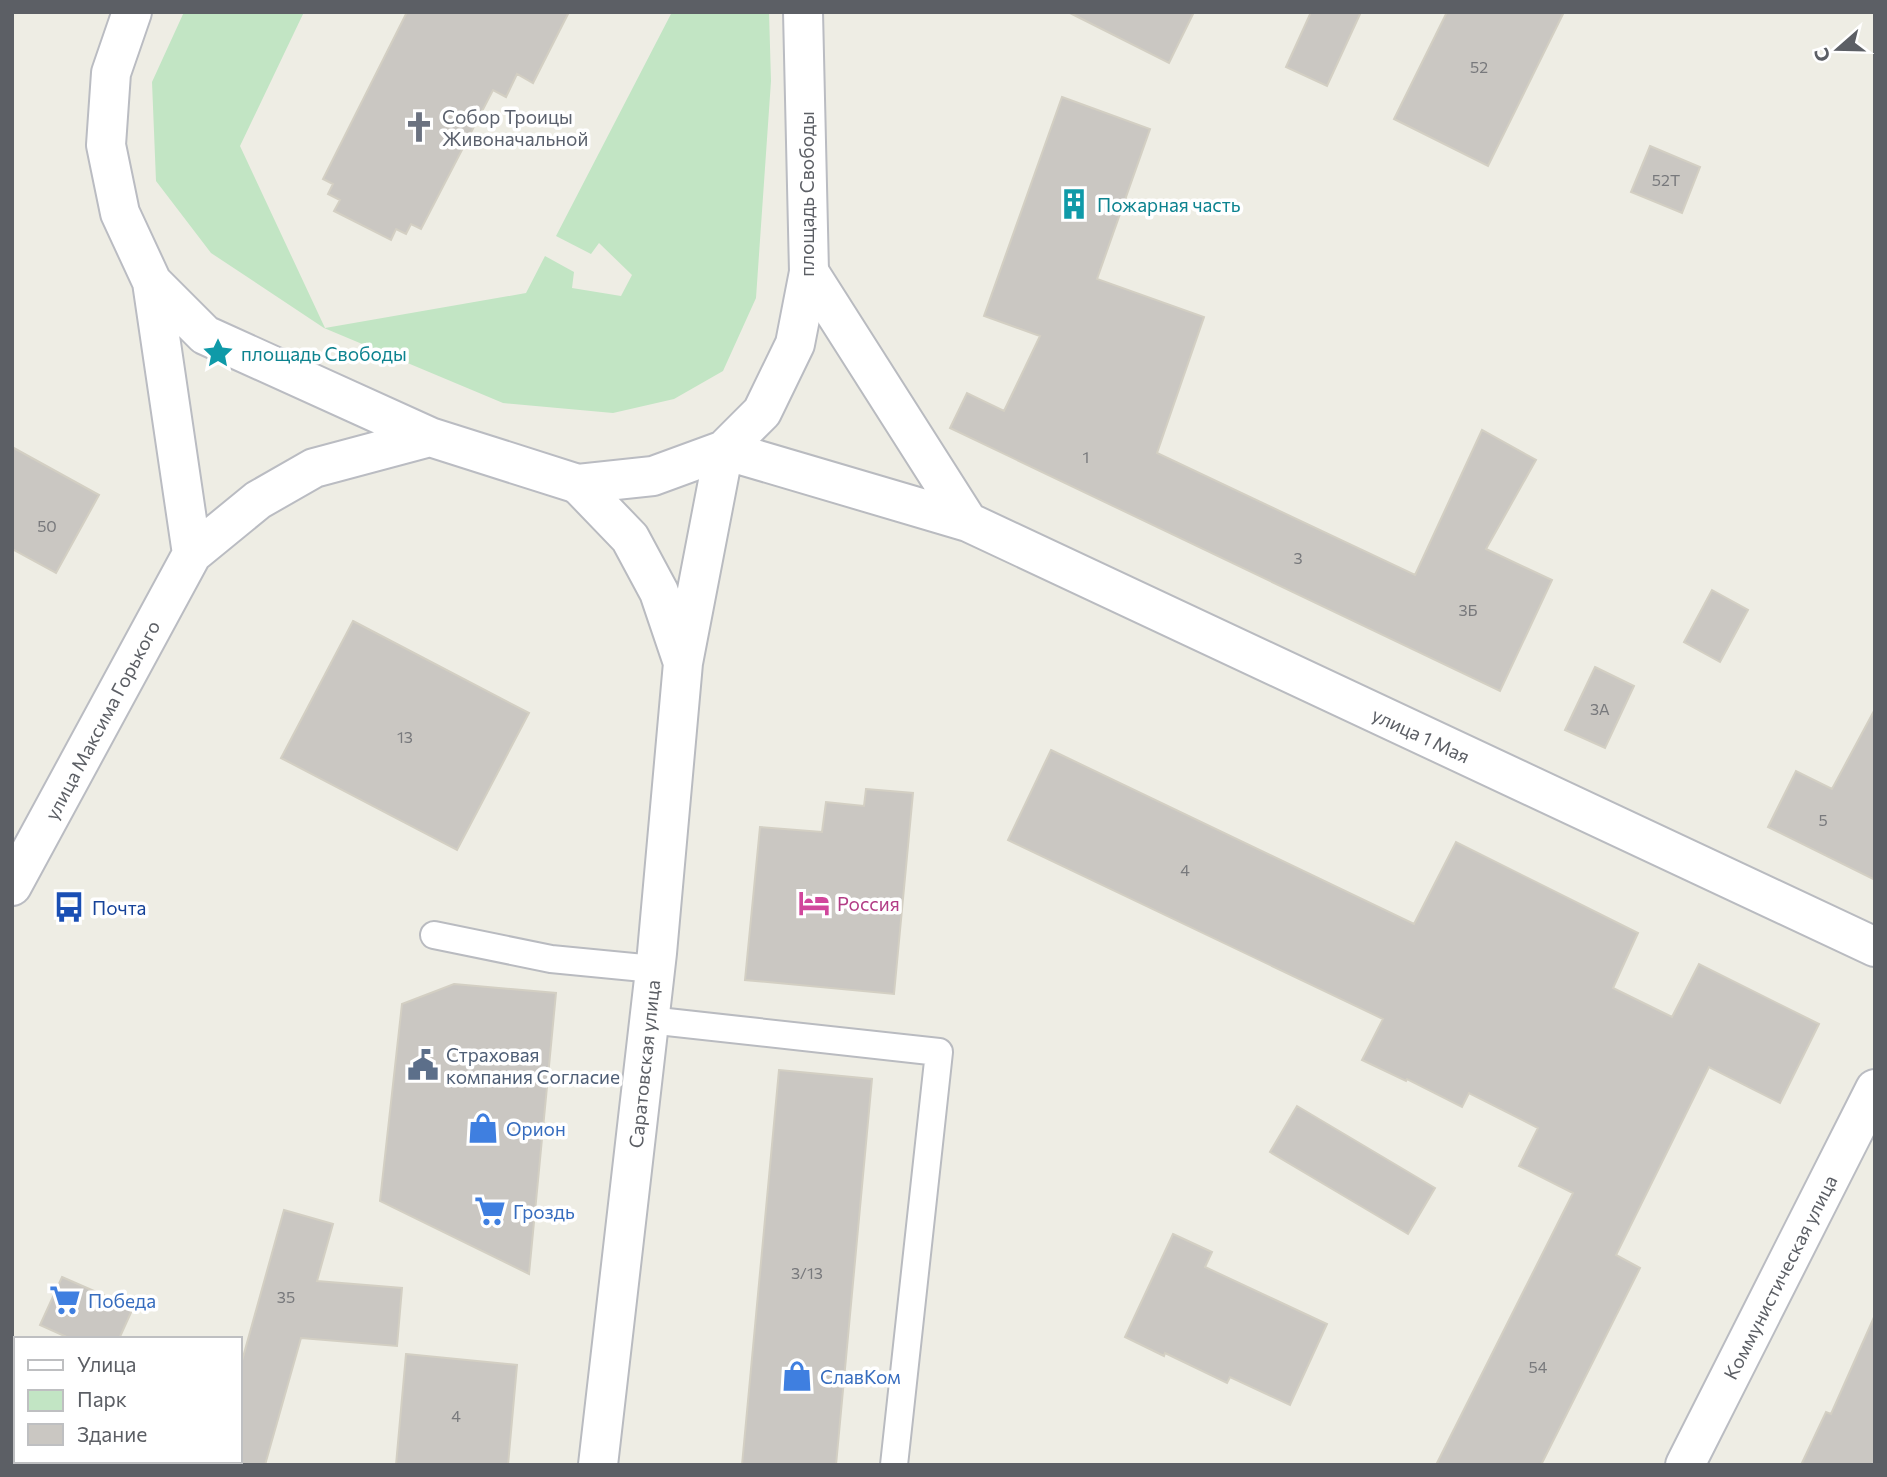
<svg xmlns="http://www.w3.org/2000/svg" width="1887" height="1477" font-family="Commissioner,sans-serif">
  <rect width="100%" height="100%" fill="#eeede4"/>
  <!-- green -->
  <path fill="#c2e5c4" d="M184 12H304L240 146 325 328 526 293 545 256 574 272 572 288 621 296 632 275 599 243 591 254 556 236 672 12H769L771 81 756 298 723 371 674 399 613 413 503 403 324 328 211 253 156 181 152 82Z"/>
  <!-- building -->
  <path fill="#cac7c2" stroke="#d3cfc3" stroke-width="2" d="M407 12H569L533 83 517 74 506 97 493 90 421 229 411 224 406 234 396 229 391 240 334 211 340 200 328 194 333 184 323 179Z
    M1068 12H1194L1169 63Z
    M1311 12H1361L1327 86 1286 67Z
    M1447 12H1564L1488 166 1394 119Z
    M1062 97 1150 129 1097 279 1204 317 1157 453 1415 575 1482 430 1536 460 1486 549 1552 580 1500 691 950 428 967 393 1004 411 1040 336 984 316Z
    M1650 146 1700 167 1682 213 1631 192Z
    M12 447 99 495 56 573 12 549Z
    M1712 590 1748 610 1720 662 1684 642Z
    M353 621 529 713 457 850 281 758Z
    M1595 667 1634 686 1605 748 1565 730Z
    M1875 709V880L1768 827 1796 771 1832 789Z
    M1051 750 1414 924 1456 842 1638 933 1613 988 1672 1017 1699 964 1819 1024 1780 1103 1709 1067 1616 1255 1640 1268 1541 1465H1436L1573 1193 1519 1166 1538 1128 1469 1093 1462 1107 1407 1079 1406 1081 1362 1060 1383 1019 1008 840Z
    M866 789 913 793 894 994 745 980 760 827 822 832 826 802 864 806Z
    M454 984 556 993 529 1274 380 1201 402 1004Z
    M779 1070 872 1079 836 1465H742Z
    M1297 1106 1435 1188 1408 1234 1270 1152Z
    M284 1210 333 1224 317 1281 402 1288 397 1346 301 1338 265 1465H240V1368Z
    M1173 1234 1212 1252 1205 1267 1327 1324 1290 1405 1230 1377 1227 1383 1165 1353 1164 1356 1125 1337Z
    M62 1277 133 1308 119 1339H71L40 1325Z
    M1875 1315V1465H1801L1826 1412 1831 1414Z
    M406 1354 517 1365 508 1465H396Z"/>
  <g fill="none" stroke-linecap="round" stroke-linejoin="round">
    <defs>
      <path id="service" d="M434 935 551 959 654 969
        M649 1020 939 1052 894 1465"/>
      <path id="minor" d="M809 272 968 522
        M578 484 630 538 659 592 682 660
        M598 1465 657 953 683 663 724 450 968 522 1875 947"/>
      <path id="secondary" d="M132 12 111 73 106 145 120 213 152 282 205 335 430 437 578 484 653 476 724 450 762 412 795 344 809 272 803 12
        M152 282 192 554
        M12 886 192 554 258 500 314 468 430 437
        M1685 1465 1875 1089"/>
    </defs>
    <!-- service casing -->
    <use href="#service" stroke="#b9bbc0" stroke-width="30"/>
    <!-- minor casing -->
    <use href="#minor" stroke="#b9bbc0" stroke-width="42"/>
    <!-- secondary casing -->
    <use href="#secondary" stroke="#babcc2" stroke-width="42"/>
    <!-- service -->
    <use href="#service" stroke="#fff" stroke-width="26"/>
    <!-- minor -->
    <use href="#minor" stroke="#fff" stroke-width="38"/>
    <!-- secondary -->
    <use href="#secondary" stroke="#fff" stroke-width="38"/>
  </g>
  <!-- icons -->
  <defs>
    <symbol id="church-bare" viewBox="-9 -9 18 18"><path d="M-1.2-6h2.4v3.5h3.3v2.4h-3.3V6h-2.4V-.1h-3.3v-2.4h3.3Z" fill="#6b7280" stroke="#fff" stroke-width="2.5" paint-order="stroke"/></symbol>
    <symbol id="building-bare" viewBox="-9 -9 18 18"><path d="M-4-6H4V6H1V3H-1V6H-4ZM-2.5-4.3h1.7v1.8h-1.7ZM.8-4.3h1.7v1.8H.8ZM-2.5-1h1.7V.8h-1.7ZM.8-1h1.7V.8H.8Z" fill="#0f9aa8" stroke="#fff" stroke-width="2.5" paint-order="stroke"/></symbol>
    <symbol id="sight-bare" viewBox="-9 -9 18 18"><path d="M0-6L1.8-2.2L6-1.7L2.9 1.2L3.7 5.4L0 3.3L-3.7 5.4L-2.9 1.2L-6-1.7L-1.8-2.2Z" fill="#0f9aa8" stroke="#fff" stroke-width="2.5" paint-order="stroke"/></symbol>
    <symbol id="hotel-bare" viewBox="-9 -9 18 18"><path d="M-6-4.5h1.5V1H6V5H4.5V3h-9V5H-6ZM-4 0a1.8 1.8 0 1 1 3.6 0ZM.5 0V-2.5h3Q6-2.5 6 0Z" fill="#d1479c" stroke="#fff" stroke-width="2.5" paint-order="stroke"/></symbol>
    <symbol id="bus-bare" viewBox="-9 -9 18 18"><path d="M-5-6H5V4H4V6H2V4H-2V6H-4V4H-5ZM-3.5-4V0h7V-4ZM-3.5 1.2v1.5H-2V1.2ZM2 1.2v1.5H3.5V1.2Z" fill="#1a4fb4" stroke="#fff" stroke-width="2.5" paint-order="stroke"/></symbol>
    <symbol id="civic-bare" viewBox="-9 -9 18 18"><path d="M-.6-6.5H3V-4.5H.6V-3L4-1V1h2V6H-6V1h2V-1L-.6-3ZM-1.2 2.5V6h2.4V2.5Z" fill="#5c6f8a" stroke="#fff" stroke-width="2.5" paint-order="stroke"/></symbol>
    <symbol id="shop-bare" viewBox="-9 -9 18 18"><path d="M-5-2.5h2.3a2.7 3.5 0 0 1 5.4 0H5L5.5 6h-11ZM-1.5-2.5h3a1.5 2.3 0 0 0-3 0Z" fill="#3f7fe0" stroke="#fff" stroke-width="2.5" paint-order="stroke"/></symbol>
    <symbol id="supermarket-bare" viewBox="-9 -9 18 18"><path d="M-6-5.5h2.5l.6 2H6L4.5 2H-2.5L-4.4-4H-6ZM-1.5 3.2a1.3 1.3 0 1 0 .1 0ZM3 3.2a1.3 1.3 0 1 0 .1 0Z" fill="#3f7fe0" stroke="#fff" stroke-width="2.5" paint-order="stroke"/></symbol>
  </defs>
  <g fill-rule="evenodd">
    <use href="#church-bare" x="397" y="105" width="44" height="44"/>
    <use href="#building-bare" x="1052" y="182" width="44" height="44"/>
    <use href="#sight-bare" x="196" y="331" width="44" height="44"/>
    <use href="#hotel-bare" x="792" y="881" width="44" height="44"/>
    <use href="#bus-bare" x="47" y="885" width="44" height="44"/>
    <use href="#civic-bare" x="401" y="1043" width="44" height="44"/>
    <use href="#shop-bare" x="461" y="1106" width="44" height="44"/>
    <use href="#supermarket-bare" x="468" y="1189" width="44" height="44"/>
    <use href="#supermarket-bare" x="43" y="1278" width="44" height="44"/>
    <use href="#shop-bare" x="775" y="1354" width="44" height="44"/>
  </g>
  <g text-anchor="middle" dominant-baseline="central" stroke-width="7" stroke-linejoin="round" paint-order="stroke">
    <!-- number labels -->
    <g font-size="16" fill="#78797c">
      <text x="1479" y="66">52</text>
      <text x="1666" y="179">52Т</text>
      <text x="1086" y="456">1</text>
      <text x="47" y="525">50</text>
      <text x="1298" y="557">3</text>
      <text x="1468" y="609">3Б</text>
      <text x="1600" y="708">3А</text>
      <text x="405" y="736">13</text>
      <text x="1823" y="819">5</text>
      <text x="1185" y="869">4</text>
      <text x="807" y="1272">3/13</text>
      <text x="286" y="1296">35</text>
      <text x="1538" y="1366">54</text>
      <text x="456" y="1415">4</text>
    </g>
    <!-- worship labels -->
    <g font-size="19" fill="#5b616d" stroke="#fff" text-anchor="start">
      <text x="442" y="116">Собор Троицы<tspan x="442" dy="22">Живоначальной</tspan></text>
    </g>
    <!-- street labels -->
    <g font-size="19" fill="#5c5f65" stroke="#fff">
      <text transform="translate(806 194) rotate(-90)">площадь Свободы</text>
      <text transform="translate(102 720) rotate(-62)">улица Максима Горького</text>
      <text transform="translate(1421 735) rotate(25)">улица 1 Мая</text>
      <text transform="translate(644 1064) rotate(-84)">Саратовская улица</text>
      <text transform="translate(1780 1277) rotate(-63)">Коммунистическая улица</text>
    </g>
    <!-- culture labels -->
    <g font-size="19" fill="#0d838f" stroke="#fff" text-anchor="start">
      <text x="1097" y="204">Пожарная часть</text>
      <text x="241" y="353">площадь Свободы</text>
    </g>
    <!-- hotel labels -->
    <g font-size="19" fill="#b23c85" stroke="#fff" text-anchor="start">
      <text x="837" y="903">Россия</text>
    </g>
    <!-- transit labels -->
    <g font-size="19" fill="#164399" stroke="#fff" text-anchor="start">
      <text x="92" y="907">Почта</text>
    </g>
    <!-- service labels -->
    <g font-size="19" fill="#4e5e75" stroke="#fff" text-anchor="start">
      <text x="446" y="1054">Страховая<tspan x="446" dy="22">компания Согласие</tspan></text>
    </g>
    <!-- shop labels -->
    <g font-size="19" fill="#366cbe" stroke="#fff" text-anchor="start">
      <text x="506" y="1128">Орион</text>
      <text x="513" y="1211">Гроздь</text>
      <text x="88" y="1300">Победа</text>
      <text x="820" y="1376">СлавКом</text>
    </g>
  </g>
  <!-- border -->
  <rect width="1887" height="1477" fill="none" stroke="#5c5f65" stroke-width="28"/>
  <!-- legend -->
  <rect x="14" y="1337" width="228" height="126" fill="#ffffff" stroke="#bebfc1" stroke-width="2"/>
  <rect x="28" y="1360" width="35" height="10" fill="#ffffff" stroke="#bebfc1" stroke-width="2"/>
  <text x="77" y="1372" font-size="21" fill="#5c5f65">Улица</text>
  <rect x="28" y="1390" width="35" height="21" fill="#c2e5c4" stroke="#bebfc1" stroke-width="2"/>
  <text x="77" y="1407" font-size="21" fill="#5c5f65">Парк</text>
  <rect x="28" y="1424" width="35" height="21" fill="#cac7c2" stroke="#bebfc1" stroke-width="2"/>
  <text x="77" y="1442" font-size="21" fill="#5c5f65">Здание</text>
  <!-- north arrow -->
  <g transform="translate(1838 49) rotate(250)" stroke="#ffffff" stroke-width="5" paint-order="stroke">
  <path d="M0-5L12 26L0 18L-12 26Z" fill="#5c5f65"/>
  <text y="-10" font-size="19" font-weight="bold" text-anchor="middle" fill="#5c5f65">С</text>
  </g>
</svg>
